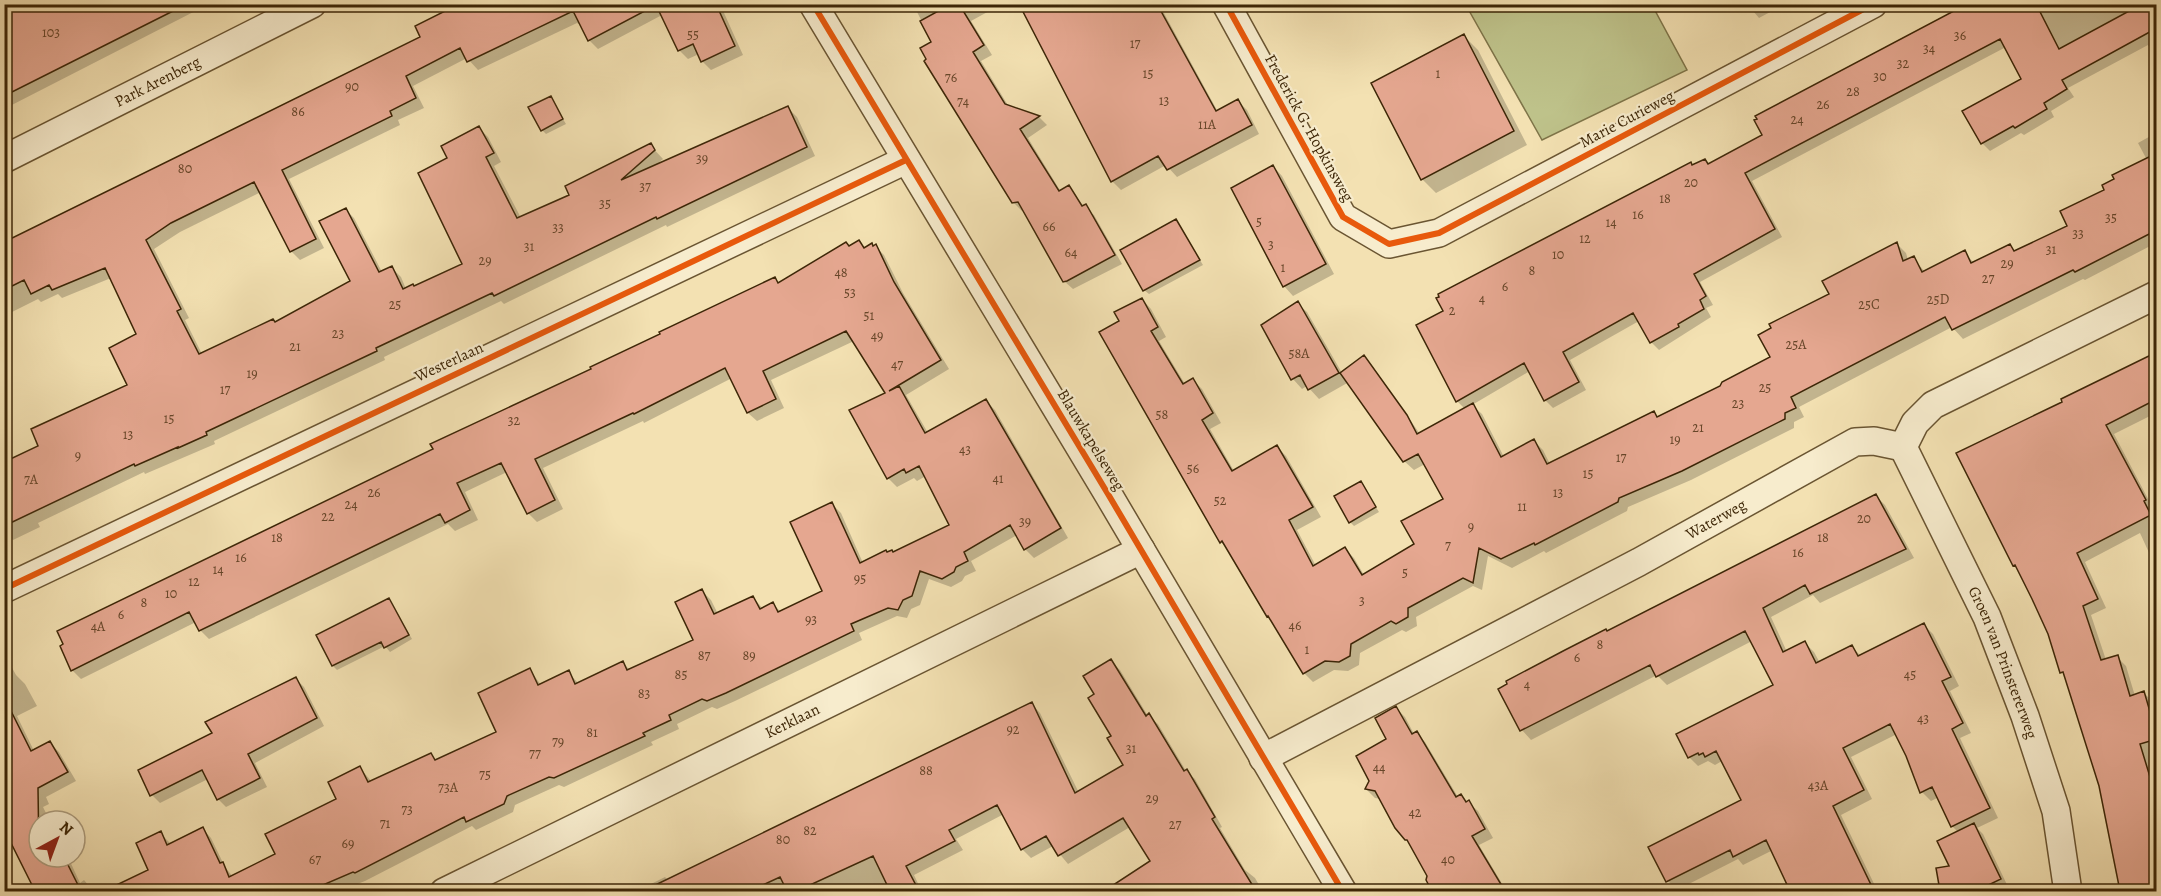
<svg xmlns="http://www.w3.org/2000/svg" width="2161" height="896" font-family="Alegreya,serif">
  <rect width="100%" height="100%" fill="#f3e1b2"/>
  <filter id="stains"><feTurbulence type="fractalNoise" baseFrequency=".00333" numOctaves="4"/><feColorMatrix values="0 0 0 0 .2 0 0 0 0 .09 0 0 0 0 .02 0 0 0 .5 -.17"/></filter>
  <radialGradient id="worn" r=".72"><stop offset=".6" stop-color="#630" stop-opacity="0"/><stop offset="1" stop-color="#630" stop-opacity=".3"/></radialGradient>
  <!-- green -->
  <path fill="#bec28a" stroke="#7e7448" stroke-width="1.5" d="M1471 4 1652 5 1687 70 1542 140 1467 7Z"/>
  <!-- shadow -->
  <path fill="#0003" d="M4 4H209L4 109Z
    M462 4H720L743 55 711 70 702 61 699 54 688 59 679 50 662 15 598 49 589 40 581 25 577 23 478 70 467 58 413 86 424 108 398 120 400 125 289 179 324 248 300 260 291 251 261 192 180 232 154 249 189 318 185 320 202 354 276 323 352 282 345 209 354 218 382 272 392 268 401 277 406 289 415 288 464 264 449 159 479 128 488 137 501 162 494 166 521 218 571 195 650 145 663 159 655 166 788 108 797 117 815 156 667 227 666 225 504 304 501 301 384 357 385 360 214 441 215 444 145 474 144 472 38 523 40 527 13 540 10 537 4 539V463L40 446 129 386 138 335 111 278 62 298 58 294 41 302 38 299 4 316V245L423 37Z
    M913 4H1002L971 21 992 55 981 61 1009 107 1039 117 1047 125 1028 138 1061 192 1069 187 1084 207 1094 215 1122 264 1073 289 1064 281 1024 211H1022L1013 202Z
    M1020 4H1159L1218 112 1238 101 1247 110 1259 134 1177 177 1166 165 1121 190 1112 181Z
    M1747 4H1785L1759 18Z
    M1970 4H2156V60L2148 45 2068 88 2074 97 2051 111 2054 117 2024 135 2021 133 1990 151 1982 143 2023 79 2006 47 1752 181 1782 237 1700 282 1713 305 1706 308 1711 317 1659 350 1651 342 1639 321 1570 360 1586 390 1553 408 1545 400 1530 371 1472 405 1482 414 1504 457 1534 441 1543 450 1550 464 1653 413 1658 418 1721 387 1773 358 1831 295 1897 244 1906 253 1908 260 1913 258 1925 272 1964 252 1974 263 2010 246 2016 252 2069 227 2107 190 2147 160 2138 143 2156 133V243L2085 280 2083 279 1963 339 1952 327 1799 407 1804 417 1794 422V428L1691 480 1628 507 1627 511 1546 553 1544 551 1512 568 1488 556 1482 590 1473 586 1416 617 1417 626 1406 632 1402 630 1360 653 1359 665 1348 671 1334 670 1313 682 1304 673 1274 622 1268 616 1230 552 1221 542 1121 321 1142 299 1151 309 1166 337 1159 341 1185 384 1193 380 1202 389 1221 423 1210 429 1234 471 1277 447 1286 456 1321 517 1297 530 1316 566 1345 549 1354 558 1364 575 1416 545 1445 500 1425 464 1414 470 1404 461 1349 382 1319 399 1307 386 1302 389 1293 379 1263 326 1297 303 1307 312 1342 373 1364 357 1373 367 1420 434 1465 409 1457 401 1418 326 1693 167 1709 165 1764 136Z
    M1464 36 1478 50 1527 145 1436 193 1422 179Z
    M550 98 566 124 546 134 542 130Z
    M1273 166 1282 176 1334 274 1293 296 1284 286Z
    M1176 221 1203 265 1149 294 1144 290Z
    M859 242 865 249 875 246 884 255 903 293 949 369 906 395 928 433 986 401 995 410 1068 538 1034 558 1025 549 1017 535 971 561 976 571 965 576 962 581 951 587 929 579 920 605 911 609 907 618 897 616 859 633 862 640 735 701 717 709 712 707 677 724 679 729 651 742 653 745 564 787 559 785 515 805 513 812 476 830 472 826 365 881 337 892H107L150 871 160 833 171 844 203 829 211 838 225 867 233 877 277 855 338 800 360 768 372 782 431 755 437 761 498 732 530 670 541 685 568 672 579 684 623 663 630 670 695 641 702 591 711 600 718 614 753 597 763 609 773 604 781 612 824 591 832 504 841 513 863 563 893 554 951 525 926 476 917 481 914 478 897 487 888 478 887 393 854 341 771 380 784 408 757 421 748 413 732 378 644 423 643 421 543 468 563 509 537 522 528 513 507 472 465 492 478 520 455 531 448 524 209 639 200 630 196 622 81 679 72 670 435 450 775 279 779 284Z
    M2156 354V413L2114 434 2156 514V568L2140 533 2085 562 2106 608 2091 615 2106 660 2117 657 2126 666 2135 696 2144 693 2153 702 2156 715V892H2122L2100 785 2066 676 2062 672 2050 633 2020 571 2014 565 2064 402Z
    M4 375 12 390 4 393Z
    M1360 482 1379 512 1354 526 1350 522Z
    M1876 496 1885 505 1914 558 1820 603 1813 595 1771 617 1787 652 1805 643 1814 652 1820 663 1852 647 1861 656 1924 625 1933 634 1959 686 1950 691 1971 733 1960 738 1998 818 1977 828 1983 834 2009 889 2004 892H1932L1941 890 1951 867 1958 832 1952 826 1939 797 1931 801 1922 792 1897 734 1851 757 1872 799 1841 815 1878 892H1792L1773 850 1743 865 1738 859 1677 890 1668 881 1650 847 1743 800 1722 761 1715 765 1708 761 1698 766 1689 757 1775 686 1752 641 1667 685 1657 675 1531 740 1522 730 1500 689Z
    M389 600 412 639 390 652 385 646 337 670 333 666 318 636Z
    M4 653 16 675 25 684 37 706 17 716 34 751 50 743 59 752 76 781 46 797 49 804 43 807 50 821H39V857H68L80 883 84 880 94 892H36L11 840 4 820Z
    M1111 661 1120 670 1148 716 1158 724 1186 771 1195 779 1222 827 1220 828 1245 870 1255 878 1263 892H1107L1152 862 1130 827 1068 864 1053 846 1031 858 1022 849 1004 814 956 839 963 850 914 875 922 892H635L665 877 669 881 1032 704 1040 713 1079 793 1125 765 1096 695Z
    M296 679 304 687 324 726 255 763 267 787 226 807 218 799 208 779 160 803 152 795 214 733Z
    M1396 708 1405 717 1414 734 1416 733 1425 742 1458 797 1461 796 1478 811 1493 838 1479 845 1507 892H1434L1427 880 1429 875 1411 845 1381 799 1375 798 1366 789 1388 739Z"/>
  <!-- building -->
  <path fill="#e5a790" stroke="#3d2607" stroke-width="1.5" d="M4 4H187L4 96Z
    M459 4H716L735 46 701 62 693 44 678 51 656 5 588 41 573 11 467 62 460 48 406 76 416 98 390 111 392 116 282 170 316 239 290 252 254 182 171 223 146 240 181 309 177 311 199 354 273 319 275 322 350 281 319 221 346 208 379 272 392 266 403 289 413 284 414 286 462 264 418 173 447 158 441 146 479 126 494 153 486 157 517 218 569 195 565 186 651 143 655 150 621 180 788 106 807 147 657 219 656 217 494 296 492 293 376 348 377 351 206 432 207 435 178 448V447L135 466 134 464 4 526V462L38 446 31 429 127 385 109 348 136 334 105 268 52 290 49 285 31 294 24 280 4 290V242L420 37 415 26Z
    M951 4H959L984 45 973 52 1005 104 1040 116 1020 129 1059 191 1069 185 1082 206 1086 204 1115 255 1067 281 1063 282 1018 202 1012 203 924 61 926 59 920 48 931 42 920 21Z
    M1019 4H1157L1216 111 1238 99 1252 125 1167 170 1158 156 1111 182Z
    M1967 4H2036L2059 49 2142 4H2157V28L2062 80 2067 89 2044 103 2047 109 2015 128 2013 126 1981 144 1962 111 2021 79 2000 39 1745 173 1775 229 1694 274 1706 296 1700 300 1704 309 1678 324 1679 327 1650 343 1633 313 1563 352 1579 382 1544 401 1524 363 1456 402 1416 325 1443 311 1436 298 1439 297 1438 294 1691 162 1692 165 1705 159 1708 164 1762 135 1754 120 1757 119 1755 116Z
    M1464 34 1514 131 1421 180 1371 83Z
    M551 96 563 119 541 131 528 107Z
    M2157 153V230L2075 272 2073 270 1952 330 1945 317 1791 397 1796 408 1785 413V419L1682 471 1619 498 1618 502 1535 545 1534 543 1501 559 1479 548 1473 583 1463 578 1408 608V617L1396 624 1391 621 1351 644 1350 656 1339 662 1325 661 1303 674 1268 616 1267 617 1222 541 1220 543 1099 332 1119 321 1114 312 1142 298 1158 327 1151 331 1183 384 1193 378 1213 413 1202 420 1232 471 1277 445 1313 507 1289 520 1313 566 1345 547 1362 575 1414 544 1401 521 1443 499 1418 454 1403 462 1340 373 1364 355 1407 415 1417 434 1473 403 1501 457 1534 439 1547 464 1654 411 1657 417 1720 386 1722 382 1770 357 1758 335 1771 328 1769 324 1829 294 1822 281 1897 242 1903 261 1914 256 1922 272 1965 250 1971 263 2010 244 2014 251 2067 226 2060 211 2104 190 2102 185 2114 179 2112 175Z
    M1273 165 1326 264 1283 287 1231 188Z
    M1176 219 1200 260 1143 291 1120 250Z
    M859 240 864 248 872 243 873 246 876 244 894 282 941 360 889 391 899 386 925 433 986 399 1061 528 1024 550 1010 525 964 552 968 561 956 567 954 572 942 579 920 571 912 596 903 600 898 610 888 608 851 624 854 631 726 693 707 701 702 699 669 715 671 720 643 733 645 736 554 778 549 777 507 796 504 804 466 822 464 817 355 873 353 872 309 891H104L148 870 136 843 161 831 167 845 203 827 220 863 223 862 229 877 275 854 265 834 336 799 328 782 360 766 368 782 431 753 435 760 496 732 478 693 530 668 538 685 569 670 575 684 623 661 627 670 693 640 675 602 702 589 714 614 753 596 760 609 773 602 778 612 822 591 790 522 832 502 860 563 886 550 887 552 892 550 893 552 949 525 919 466 906 473 904 469 887 479 849 410 885 393 846 331 763 371 776 399 747 413 725 368 634 414 633 413 535 459 555 500 527 514 501 463 457 483 470 510 445 523 440 514 199 631 189 612 71 671 60 646 63 644 57 631 433 449 430 444 591 369 590 367 660 334 659 332 775 277 778 283 846 242 849 246Z
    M1298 301 1339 373 1308 390 1300 375 1291 380 1261 325Z
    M2157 352V399L2106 425 2146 500 2144 501 2151 515 2077 553 2098 599 2083 606 2101 660 2118 655 2130 696 2144 691 2157 736V739L2140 744 2157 800V891H2120L2099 786 2063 672 2060 673 2048 634 2032 599 2015 565 2013 566 1956 453 2062 402 2061 399Z
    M1361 481 1376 507 1349 523 1334 496Z
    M1876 494 1906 549 1810 594 1805 585 1763 608 1783 652 1805 641 1816 663 1852 645 1858 656 1924 623 1951 677 1942 681 1963 723 1952 729 1990 808 1951 827 1932 787 1920 793 1906 756 1890 724 1843 748 1864 790 1833 806 1874 891H1790L1766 840 1733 857 1730 850 1666 882 1648 847 1741 800 1716 751 1705 757 1703 753 1699 755 1698 753 1688 758 1676 734 1773 685 1745 631 1656 677 1650 665 1520 731 1498 689 1507 684 1506 681 1565 650 1606 629 1607 631Z
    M389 598 409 635 384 648 381 642 332 666 316 635Z
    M1111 659 1146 716 1149 713 1184 771 1187 769 1215 817 1212 819 1256 891H1104L1150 861 1123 818 1058 856 1046 836 1021 850 997 805 949 830 955 841 906 866 919 891H890L873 856 797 891H787L780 877 750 891H643L1032 702 1075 793 1123 765 1107 738 1111 736 1088 698 1094 694 1083 676Z
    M296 677 317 718 248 754 260 778 217 800 202 770 150 796 138 770 212 733 205 722Z
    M4 697 31 751 50 741 68 772 38 788 39 857H64L81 891H35L4 829Z
    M1396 706 1412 734 1417 731 1456 797 1461 794 1466 802 1469 800 1485 829 1472 836 1505 891H1432L1426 880 1427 876 1407 840H1405L1395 828 1375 791 1365 789 1369 781 1356 756 1386 739 1375 718Z
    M1974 823 2001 879 1976 891H1940L1936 868 1949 866 1937 841Z"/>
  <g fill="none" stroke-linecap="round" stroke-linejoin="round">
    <defs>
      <g id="street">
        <path d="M813 4 1108 494 1343 892"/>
        <path d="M1226 4 1343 217 1389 244 1439 233 1873 4"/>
        <path id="s1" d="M4 159 312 4"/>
        <path id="s2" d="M1903 447 1987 617 2025 716 2056 811 2068 892"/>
        <path d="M1903 447 1915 423 1933 405 2156 295"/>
        <path d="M4 589 906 160"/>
        <path id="s3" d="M1263 758 1639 562 1855 442 1874 441 1903 447"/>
        <path id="s4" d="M444 892 1141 550"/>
      </g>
    </defs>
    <!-- street casing -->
    <use href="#street" stroke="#6a5532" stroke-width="30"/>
    <!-- street -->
    <use href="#street" stroke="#f7eccd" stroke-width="27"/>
    <defs>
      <path id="cycleway" d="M813 4 1108 494 1343 892
        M1226 4 1343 217 1389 244 1439 233 1873 4
        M4 589 906 160"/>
    </defs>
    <!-- cycleway casing -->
    <use href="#cycleway" stroke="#f7eccd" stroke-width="10"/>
    <!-- cycleway -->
    <use href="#cycleway" stroke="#e8590c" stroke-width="6"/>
  </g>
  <g text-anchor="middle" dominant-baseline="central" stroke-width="4.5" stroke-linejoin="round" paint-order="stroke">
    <!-- number labels -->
    <g font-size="14" fill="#674629">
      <text x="51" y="32">103</text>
      <text x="693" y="34">55</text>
      <text x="1960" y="35">36</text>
      <text x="1135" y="43">17</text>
      <text x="1929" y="48">34</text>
      <text x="1903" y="63">32</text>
      <text x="1148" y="73">15</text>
      <text x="1438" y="73">1</text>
      <text x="1880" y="76">30</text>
      <text x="951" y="77">76</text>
      <text x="352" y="86">90</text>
      <text x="1853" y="91">28</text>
      <text x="1164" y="100">13</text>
      <text x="963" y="101">74</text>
      <text x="1823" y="104">26</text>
      <text x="298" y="111">86</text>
      <text x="1797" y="119">24</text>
      <text x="1207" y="124">11A</text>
      <text x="702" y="158">39</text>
      <text x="185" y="168">80</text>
      <text x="1691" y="182">20</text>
      <text x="645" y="186">37</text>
      <text x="1665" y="198">18</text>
      <text x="605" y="203">35</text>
      <text x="1638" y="214">16</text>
      <text x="2111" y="217">35</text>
      <text x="1259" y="221">5</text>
      <text x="1611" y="222">14</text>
      <text x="1049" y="226">66</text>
      <text x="558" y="227">33</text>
      <text x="2078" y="233">33</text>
      <text x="1585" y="238">12</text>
      <text x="1271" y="244">3</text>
      <text x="529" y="246">31</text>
      <text x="2051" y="249">31</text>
      <text x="1071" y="252">64</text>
      <text x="1558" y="254">10</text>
      <text x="485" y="260">29</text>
      <text x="2007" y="263">29</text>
      <text x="1283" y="267">1</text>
      <text x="1532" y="270">8</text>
      <text x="841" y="272">48</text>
      <text x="1988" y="278">27</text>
      <text x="1505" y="286">6</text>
      <text x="850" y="292">53</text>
      <text x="1482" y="298">4</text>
      <text x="1938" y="299">25D</text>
      <text x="395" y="304">25</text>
      <text x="1869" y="304">25C</text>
      <text x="1452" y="310">2</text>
      <text x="869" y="315">51</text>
      <text x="338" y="333">23</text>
      <text x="877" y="335">49</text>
      <text x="1796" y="344">25A</text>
      <text x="295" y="346">21</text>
      <text x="1299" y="353">58A</text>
      <text x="897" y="364">47</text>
      <text x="252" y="373">19</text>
      <text x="1765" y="387">25</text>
      <text x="225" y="389">17</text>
      <text x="1738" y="403">23</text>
      <text x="1162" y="414">58</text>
      <text x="169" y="418">15</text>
      <text x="514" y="420">32</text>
      <text x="1698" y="427">21</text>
      <text x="128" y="434">13</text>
      <text x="1675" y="439">19</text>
      <text x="965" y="449">43</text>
      <text x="78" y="455">9</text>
      <text x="1621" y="457">17</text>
      <text x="1193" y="468">56</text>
      <text x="1588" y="473">15</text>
      <text x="998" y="478">41</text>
      <text x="31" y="479">7A</text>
      <text x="374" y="492">26</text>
      <text x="1558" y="492">13</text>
      <text x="1220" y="500">52</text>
      <text x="351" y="504">24</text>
      <text x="1522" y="506">11</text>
      <text x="328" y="516">22</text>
      <text x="1864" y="518">20</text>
      <text x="1025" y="521">39</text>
      <text x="1471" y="526">9</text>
      <text x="277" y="537">18</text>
      <text x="1823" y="537">18</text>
      <text x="1448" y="545">7</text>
      <text x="1798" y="552">16</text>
      <text x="241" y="557">16</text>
      <text x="218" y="569">14</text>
      <text x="1405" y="572">5</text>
      <text x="860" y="578">95</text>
      <text x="194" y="581">12</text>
      <text x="171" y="593">10</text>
      <text x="1362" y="600">3</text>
      <text x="144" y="602">8</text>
      <text x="121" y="614">6</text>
      <text x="811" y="619">93</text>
      <text x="1295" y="625">46</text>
      <text x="98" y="626">4A</text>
      <text x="1600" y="644">8</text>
      <text x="1307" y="649">1</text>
      <text x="704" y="655">87</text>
      <text x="749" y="655">89</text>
      <text x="1577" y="657">6</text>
      <text x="681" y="674">85</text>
      <text x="1910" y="674">45</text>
      <text x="1527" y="684">4</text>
      <text x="644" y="693">83</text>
      <text x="1923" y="718">43</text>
      <text x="1013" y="729">92</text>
      <text x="592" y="732">81</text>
      <text x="558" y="741">79</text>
      <text x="1131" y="748">31</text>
      <text x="535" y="753">77</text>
      <text x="1379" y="767">44</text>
      <text x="926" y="770">88</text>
      <text x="485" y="774">75</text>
      <text x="1818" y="785">43A</text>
      <text x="448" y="787">73A</text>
      <text x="1152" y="798">29</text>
      <text x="407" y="809">73</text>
      <text x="1415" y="812">42</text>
      <text x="385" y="823">71</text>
      <text x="1175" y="824">27</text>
      <text x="810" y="830">82</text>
      <text x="783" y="839">80</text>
      <text x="348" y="843">69</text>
      <text x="315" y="859">67</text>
      <text x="1448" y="859">40</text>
    </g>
    <!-- street labels -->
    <g font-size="16" fill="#3d2607" stroke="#f7eccd">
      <text stroke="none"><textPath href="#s1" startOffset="172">Park Arenberg</textPath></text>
      <text transform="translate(1627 119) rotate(-28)">Marie Curieweg</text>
      <text transform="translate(1309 128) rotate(61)">Frederick G. Hopkinsweg</text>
      <text transform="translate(449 362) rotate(-25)">Westerlaan</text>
      <text transform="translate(1091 440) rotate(59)">Blauwkapelseweg</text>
      <text stroke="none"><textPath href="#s3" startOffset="512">Waterweg</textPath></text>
      <text stroke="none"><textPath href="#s2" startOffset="238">Groen van Prinstererweg</textPath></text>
      <text stroke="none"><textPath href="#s4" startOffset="388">Kerklaan</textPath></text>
    </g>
  </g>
  <!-- margin -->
  <rect width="2161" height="896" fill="none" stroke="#f3e1b2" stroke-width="24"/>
  <rect x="6" y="6" width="2149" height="884" fill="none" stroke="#3d2607" stroke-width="3"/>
  <rect x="12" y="12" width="2137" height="872" fill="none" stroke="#3d2607" stroke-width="1.5"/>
  <!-- north arrow -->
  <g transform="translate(57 839) rotate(41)"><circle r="28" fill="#f7eccd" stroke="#ad9d7e" stroke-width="1.5"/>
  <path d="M0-4.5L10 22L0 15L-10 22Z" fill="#8f2418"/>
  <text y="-9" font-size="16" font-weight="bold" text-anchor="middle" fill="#3d2607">N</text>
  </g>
  <rect width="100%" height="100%" filter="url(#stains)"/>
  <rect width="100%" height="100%" fill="url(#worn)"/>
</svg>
